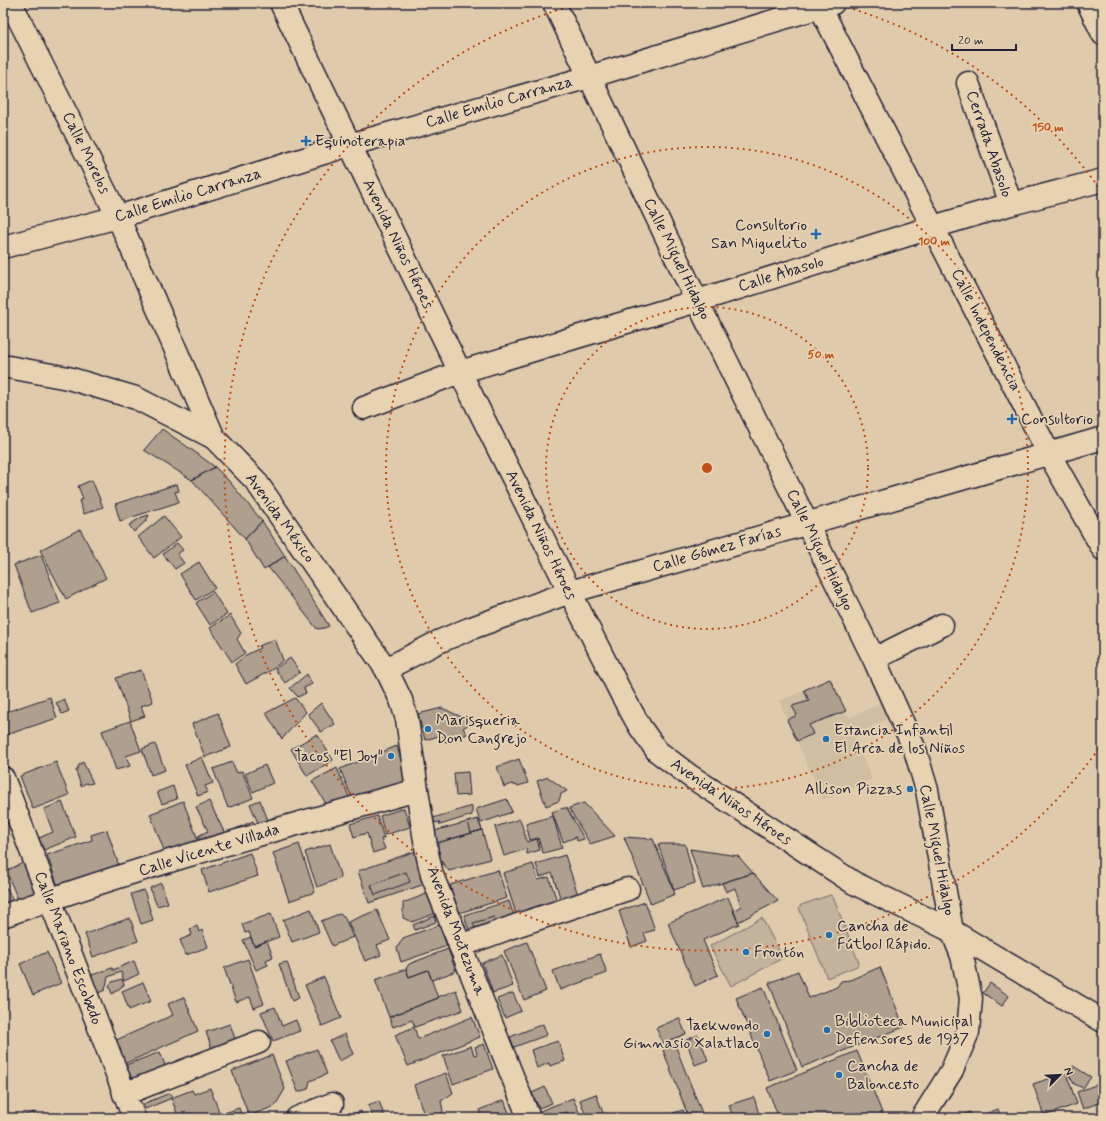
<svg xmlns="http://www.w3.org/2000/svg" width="1106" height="1121" font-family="Mynerve,sans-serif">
  <rect width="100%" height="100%" fill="#dfcbac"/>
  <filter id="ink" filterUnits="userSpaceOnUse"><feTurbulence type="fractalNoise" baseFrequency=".025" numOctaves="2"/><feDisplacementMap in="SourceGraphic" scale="8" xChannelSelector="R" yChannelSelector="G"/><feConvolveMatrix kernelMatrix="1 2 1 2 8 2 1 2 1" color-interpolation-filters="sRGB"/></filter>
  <g filter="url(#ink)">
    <!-- built -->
    <path fill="#d0bea3" d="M830 679 849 718 889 699 890 718 854 736 872 779 823 800 779 701Z"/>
    <!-- pitch -->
    <path fill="#c3b29c" stroke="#726a6c" d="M830 895 833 897 859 963 857 966 827 978 799 908 801 905Z
      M762 918 783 958 731 986 710 946Z"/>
    <!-- building -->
    <path fill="#ae9f8e" stroke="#22223b" d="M162 429 192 450 215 467 192 480 144 450Z
      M215 467 228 480 262 521 245 539 192 480Z
      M92 480 103 507 84 514 79 501 83 499 78 486Z
      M177 484 179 491 175 492 179 502 120 521 115 504Z
      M149 515 146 521 134 532 129 525 142 517Z
      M164 516 181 537 154 558 138 537Z
      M262 521 285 556 264 570 245 539Z
      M80 529 106 578 66 599 40 550Z
      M177 543 183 550 177 554 184 563 175 569 163 554Z
      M41 555 60 603 32 613 14 565Z
      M285 556 329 626 324 628 317 629 268 567Z
      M199 562 215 588 196 600 180 574Z
      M213 592 227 614 210 625 196 603Z
      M230 615 241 633 237 639 245 653 232 662 210 628Z
      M275 639 283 660 273 669 246 684 235 664 246 655 260 648 259 646Z
      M290 658 300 672 285 683 275 669Z
      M141 670 153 702 141 706 145 716 131 721 116 678Z
      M307 674 312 684 304 688 306 693 298 697 290 688Z
      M830 679 846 711 809 725 813 734 797 741 787 720 797 715 792 706 809 701 804 690Z
      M50 697 57 718 3 736V713Z
      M295 698 306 712 282 739 266 713Z
      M64 699 69 711 62 714 56 703Z
      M321 703 335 724 321 732 308 714Z
      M442 708 472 722 463 728 467 734 446 742 439 736 425 740 418 714Z
      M218 713 231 747 205 757 192 724Z
      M130 721 141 751 126 756 130 766 116 770 102 731Z
      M317 734 333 760 307 776 291 749Z
      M155 744 165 770 151 775 142 749Z
      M397 746 409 788 355 805 340 769Z
      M202 757 213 783 205 786 208 792 198 796 185 765Z
      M519 759 528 783 518 786 511 784 504 787 497 767Z
      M56 762 69 795 33 809 20 776Z
      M83 762 93 783 88 784 86 783 81 786 76 771 79 765Z
      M232 762 237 773 242 771 253 798 228 808 213 769Z
      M265 765 273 783 253 792 245 774Z
      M337 768 352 804 331 812 312 781Z
      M468 772 470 795 456 796 454 773Z
      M548 777 567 791 561 794 559 801 546 806 537 781Z
      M173 786 177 799 162 804 157 792Z
      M507 799 512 812 481 823 476 809Z
      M260 800 268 820 276 816 279 823 261 830 250 804Z
      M183 801 200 845 167 858 150 814Z
      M209 801 227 838 204 849 198 836 208 831 196 807Z
      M62 802 76 837 44 850 39 838 53 832 44 809Z
      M584 803 615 836 590 844 569 808Z
      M472 806V815L440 825 439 822 435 823 433 818Z
      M404 808 410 827 385 835 380 816Z
      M564 808H567L584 839 577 841 576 837 563 842 552 812Z
      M377 816 384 838 381 839 385 849 373 853 367 833 354 837 350 824Z
      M553 816 562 848 543 853 538 838 530 840 526 824Z
      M478 819 482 830 437 843 434 831Z
      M478 819 482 830 471 833 468 822Z
      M520 819 527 842 537 839 540 850 527 854 526 849 504 856 495 827Z
      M253 821 256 828 235 836 233 830Z
      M107 830 121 872 60 892 47 855 92 840 91 835Z
      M482 830 490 859 449 871 441 861 437 843Z
      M624 837 653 839 675 894 651 904Z
      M299 844 315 892 289 901 273 853Z
      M330 844 341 878 317 887 305 852Z
      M658 844H685L695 883 674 890Z
      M690 849 738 856 753 873 703 889Z
      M419 850 421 857 416 858 425 884 369 903 358 871Z
      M250 853 258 876 209 892 202 870Z
      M565 855 579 898 562 903 552 873 540 877 536 864Z
      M25 862 39 894 19 902 6 871Z
      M533 864 538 880 549 877 559 907 518 920 503 873Z
      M498 870 507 898 459 913 450 885Z
      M406 872 410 882 375 895 371 885Z
      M753 873 778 901 738 922 733 911 741 906 735 888 726 892 722 883Z
      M161 883 168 903 157 906 150 888Z
      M7 888 13 901 5 904 3 900V890Z
      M144 890 153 920 141 924 131 894Z
      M429 893 436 913 412 922 403 918V903Z
      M728 897 739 924 703 940 718 975 695 986 668 923Z
      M509 901 516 922 470 933 464 915Z
      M645 902 655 930 644 933 647 941 631 947 619 911Z
      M311 909 319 932 292 942 283 920Z
      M377 910 390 940 377 945 381 955 365 961 348 922Z
      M271 914 279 937 254 946 249 932 245 933 242 924Z
      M339 914 344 916 353 937 332 946 321 921Z
      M434 916 436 922 415 930 413 925Z
      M494 917 498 928 477 935 473 923Z
      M130 918 138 941 93 957 85 934Z
      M439 925 447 946 401 962 397 948 403 938Z
      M197 926 199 932 202 930 208 947 186 955 180 940 192 935 190 929Z
      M251 937 254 946 267 941 273 957 266 960 268 965 256 970 243 940Z
      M527 942 546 991 524 1000 504 951Z
      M448 949 456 971 432 980 428 970 409 977 406 969 409 964Z
      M47 952 61 983 33 995 20 964Z
      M600 954 607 973 560 990 553 971Z
      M502 955 513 986 493 993 482 963Z
      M248 959 264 1004 254 1008 250 997 236 1002 224 968Z
      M134 961 139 974 124 981 121 972 108 977 105 990 96 994 89 976 112 968 113 970Z
      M287 962 299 998 292 1001 279 964Z
      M880 967 904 1027 802 1067 769 983 798 971 809 998 837 987 841 981 850 980Z
      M406 969 409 977 428 970 438 998 389 1017 375 980Z
      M324 977 341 1018 322 1026 305 985Z
      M122 979 124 985 112 994 109 986 112 982Z
      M143 982 151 1001 129 1010 122 991Z
      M990 983 1009 996 1002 1006 983 993Z
      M763 987 797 1070 770 1081 736 998Z
      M456 990 463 1010 415 1027 412 1020 393 1027 389 1017 438 998V997Z
      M513 993 521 1011 505 1018 497 999Z
      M184 997 198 1031 124 1064 114 1041 173 1015 168 1004Z
      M275 1007 282 1026 296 1020 300 1031 273 1041 261 1012Z
      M472 1017 480 1037 408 1066 395 1035 414 1027 418 1039Z
      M679 1018 686 1034 663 1043 656 1028Z
      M230 1024 238 1047 214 1055 206 1032Z
      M543 1024 547 1035 514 1047 510 1037Z
      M345 1034 353 1054 339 1061 330 1041Z
      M698 1035 708 1060 695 1065 686 1040Z
      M558 1041 565 1061 550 1066 549 1063 537 1068 531 1050Z
      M484 1044 493 1069 453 1084 443 1056 471 1046 474 1055 477 1054 475 1047Z
      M675 1045 704 1118H689L663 1050Z
      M317 1049 327 1074 310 1081 308 1089 298 1092 286 1061Z
      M857 1051 883 1115 876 1118H779L767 1088Z
      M160 1052 168 1073 135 1086 126 1065Z
      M272 1055 285 1089 275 1106 249 1116 232 1071Z
      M1073 1066 1091 1077 1083 1088 1074 1084 1069 1075Z
      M446 1073 453 1093 441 1101 443 1111 442 1118H425L414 1085Z
      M1066 1073 1077 1104 1044 1116 1033 1084Z
      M1098 1084 1103 1088V1101L1083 1109 1077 1092Z
      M545 1087 552 1103 539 1108 532 1093Z
      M210 1088 220 1114 209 1118H179L171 1098 192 1090 194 1094Z
      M170 1093 172 1098 145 1109 143 1104Z
      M596 1094 605 1118H587L580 1100Z
      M754 1097 760 1118H733L729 1105Z
      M573 1098 581 1117 569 1118 567 1112 559 1115 560 1118H543L540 1111Z
      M504 1100 511 1118H482L479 1110Z
      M379 1101 385 1118H373L368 1105Z
      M239 1108 242 1117 227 1118 225 1113Z
      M998 1109 1001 1118H978V1117Z
      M683 1110 686 1118H675L673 1113Z
      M361 1111 363 1118H343Z
      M34 1112 35 1118H16Z
      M970 1112 972 1118H953Z"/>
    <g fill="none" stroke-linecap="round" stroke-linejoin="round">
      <defs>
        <path id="street" d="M11 3 118 217 214 438
          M281 3 460 372 570 592 622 695 640 727 657 751 690 776 854 883 952 931 1103 1021
          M554 3 697 301 874 659 915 750 927 790 952 931 962 956 971 998 968 1032 952 1070 922 1118
          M1088 3 1103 34
          M968 83 1011 204
          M3 247 118 217 349 145 589 77 833 3
          M364 408 460 372 697 301 933 227 1011 204 1103 180
          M874 659 942 625
          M386 669 438 642 469 629 570 592 1103 438
          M3 778 134 1118
          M3 916C139 867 278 829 417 790
          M460 946 515 926 628 889
          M124 1094 259 1042
          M297 1118 332 1104"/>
        <path id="secondary" d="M818 3 1049 454 1103 549
          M3 366 68 378 136 398 214 438 255 480 386 669 401 700 407 719 417 790 427 853 432 875 529 1118"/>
      </defs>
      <!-- street casing -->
      <use href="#street" stroke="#22223b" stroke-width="25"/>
      <!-- secondary casing -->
      <use href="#secondary" stroke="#22223b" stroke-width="25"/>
      <!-- street -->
      <use href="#street" stroke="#e7d2b1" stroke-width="22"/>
      <!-- secondary -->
      <use href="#secondary" stroke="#e7d2b1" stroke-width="22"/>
    </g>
  </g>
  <!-- distance rings -->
  <g fill="none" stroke="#c04e15" stroke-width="2" stroke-dasharray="2 4">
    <circle cx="707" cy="468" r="161"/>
    <circle cx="707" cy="468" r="321"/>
    <path d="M1102 744A482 482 0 1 1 578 4M836 4A482 482 0 0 1 1102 192"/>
  </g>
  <!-- markers -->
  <g fill="#1f6fb2" stroke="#e7d2b1" stroke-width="1.5">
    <path d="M304 135h4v4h4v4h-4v4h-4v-4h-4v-4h4z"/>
    <path d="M814 228h4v4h4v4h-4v4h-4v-4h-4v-4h4z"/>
    <path d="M1010 413h4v4h4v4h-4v4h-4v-4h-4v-4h4z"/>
    <circle cx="428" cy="729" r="4"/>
    <circle cx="826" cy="739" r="4"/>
    <circle cx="391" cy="756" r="4"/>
    <circle cx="910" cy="789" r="4"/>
    <circle cx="829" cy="935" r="4"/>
    <circle cx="746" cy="952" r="4"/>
    <circle cx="827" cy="1030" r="4"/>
    <circle cx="767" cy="1034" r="4"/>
    <circle cx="839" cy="1075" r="4"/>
  </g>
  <g text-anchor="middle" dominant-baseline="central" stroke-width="3.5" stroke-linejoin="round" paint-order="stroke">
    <!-- street labels -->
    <g font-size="16" fill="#22223b" stroke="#e7d2b1">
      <text transform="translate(499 102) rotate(-16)">Calle Emilio Carranza</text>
      <text transform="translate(989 144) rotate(71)">Cerrada Abasolo</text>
      <text transform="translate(86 153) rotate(64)">Calle Morelos</text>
      <text transform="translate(188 195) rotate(-17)">Calle Emilio Carranza</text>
      <text transform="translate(398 244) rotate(64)">Avenida Niños Héroes</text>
      <text transform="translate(677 259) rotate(64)">Calle Miguel Hidalgo</text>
      <text transform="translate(781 274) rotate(-17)">Calle Abasolo</text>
      <text transform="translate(986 330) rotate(63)">Calle Independencia</text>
      <text transform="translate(280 518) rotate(54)">Avenida México</text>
      <text transform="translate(541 535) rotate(64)">Avenida Niños Héroes</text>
      <text transform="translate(717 549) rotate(-16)">Calle Gómez Farías</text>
      <text transform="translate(820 550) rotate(64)">Calle Miguel Hidalgo</text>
      <text transform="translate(731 802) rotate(34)">Avenida Niños Héroes</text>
      <text transform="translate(209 850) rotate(-17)">Calle Vicente Villada</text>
      <text transform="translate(937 850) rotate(79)">Calle Miguel Hidalgo</text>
      <text transform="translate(456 931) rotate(69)">Avenida Moctezuma</text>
      <text transform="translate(68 948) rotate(69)">Calle Mariano Escobedo</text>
    </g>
    <!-- poi labels -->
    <g font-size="16" fill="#22223b" stroke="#e7d2b1" text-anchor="start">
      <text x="315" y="141">Equinoterapia</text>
      <text x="807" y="225" text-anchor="end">Consultorio<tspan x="807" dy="18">San Miguelito</tspan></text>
      <text x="1021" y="419">Consultorio</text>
      <text x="436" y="720">Marisqueria<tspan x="436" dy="18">Don Cangrejo</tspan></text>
      <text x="834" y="730">Estancia Infantil<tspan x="834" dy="18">El Arca de los Niños</tspan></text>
      <text x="383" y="756" text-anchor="end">Tacos "El Joy"</text>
      <text x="902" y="789" text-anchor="end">Allison Pizzas</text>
      <text x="837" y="926">Cancha de<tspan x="837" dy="18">Fútbol Rápido.</tspan></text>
      <text x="754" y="952">Frontón</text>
      <text x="835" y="1021">Biblioteca Municipal<tspan x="835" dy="18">Defensores de 1937</tspan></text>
      <text x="759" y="1025" text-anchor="end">Taekwondo<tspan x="759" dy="18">Gimnasio Xalatlaco</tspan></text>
      <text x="847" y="1066">Cancha de<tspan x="847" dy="18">Baloncesto</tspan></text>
    </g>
  </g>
  <circle cx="707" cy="468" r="6" fill="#c04e15" stroke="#e7d2b1" stroke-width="2"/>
  <g font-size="12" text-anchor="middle" font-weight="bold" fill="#c04e15" stroke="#e7d2b1" stroke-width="3.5" stroke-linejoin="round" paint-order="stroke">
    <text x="1048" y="131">150 m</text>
    <text x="934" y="245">100 m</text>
    <text x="821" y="358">50 m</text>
  </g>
  <!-- margin -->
  <rect width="1106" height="1121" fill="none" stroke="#e7d2b1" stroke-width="16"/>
  <rect x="8" y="8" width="1090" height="1105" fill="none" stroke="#22223b" stroke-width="1.5" filter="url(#ink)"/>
  <!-- north arrow -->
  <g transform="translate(1060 1075) rotate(66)" stroke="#e7d2b1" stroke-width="3" paint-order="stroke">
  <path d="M0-3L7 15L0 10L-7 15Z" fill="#22223b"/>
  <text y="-6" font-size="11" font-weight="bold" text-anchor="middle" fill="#22223b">N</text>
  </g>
  <!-- scale -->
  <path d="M952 44v6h64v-6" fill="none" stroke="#22223b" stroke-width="2"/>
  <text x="958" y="44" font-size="12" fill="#22223b" stroke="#e7d2b1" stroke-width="3" paint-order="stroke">20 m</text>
</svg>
